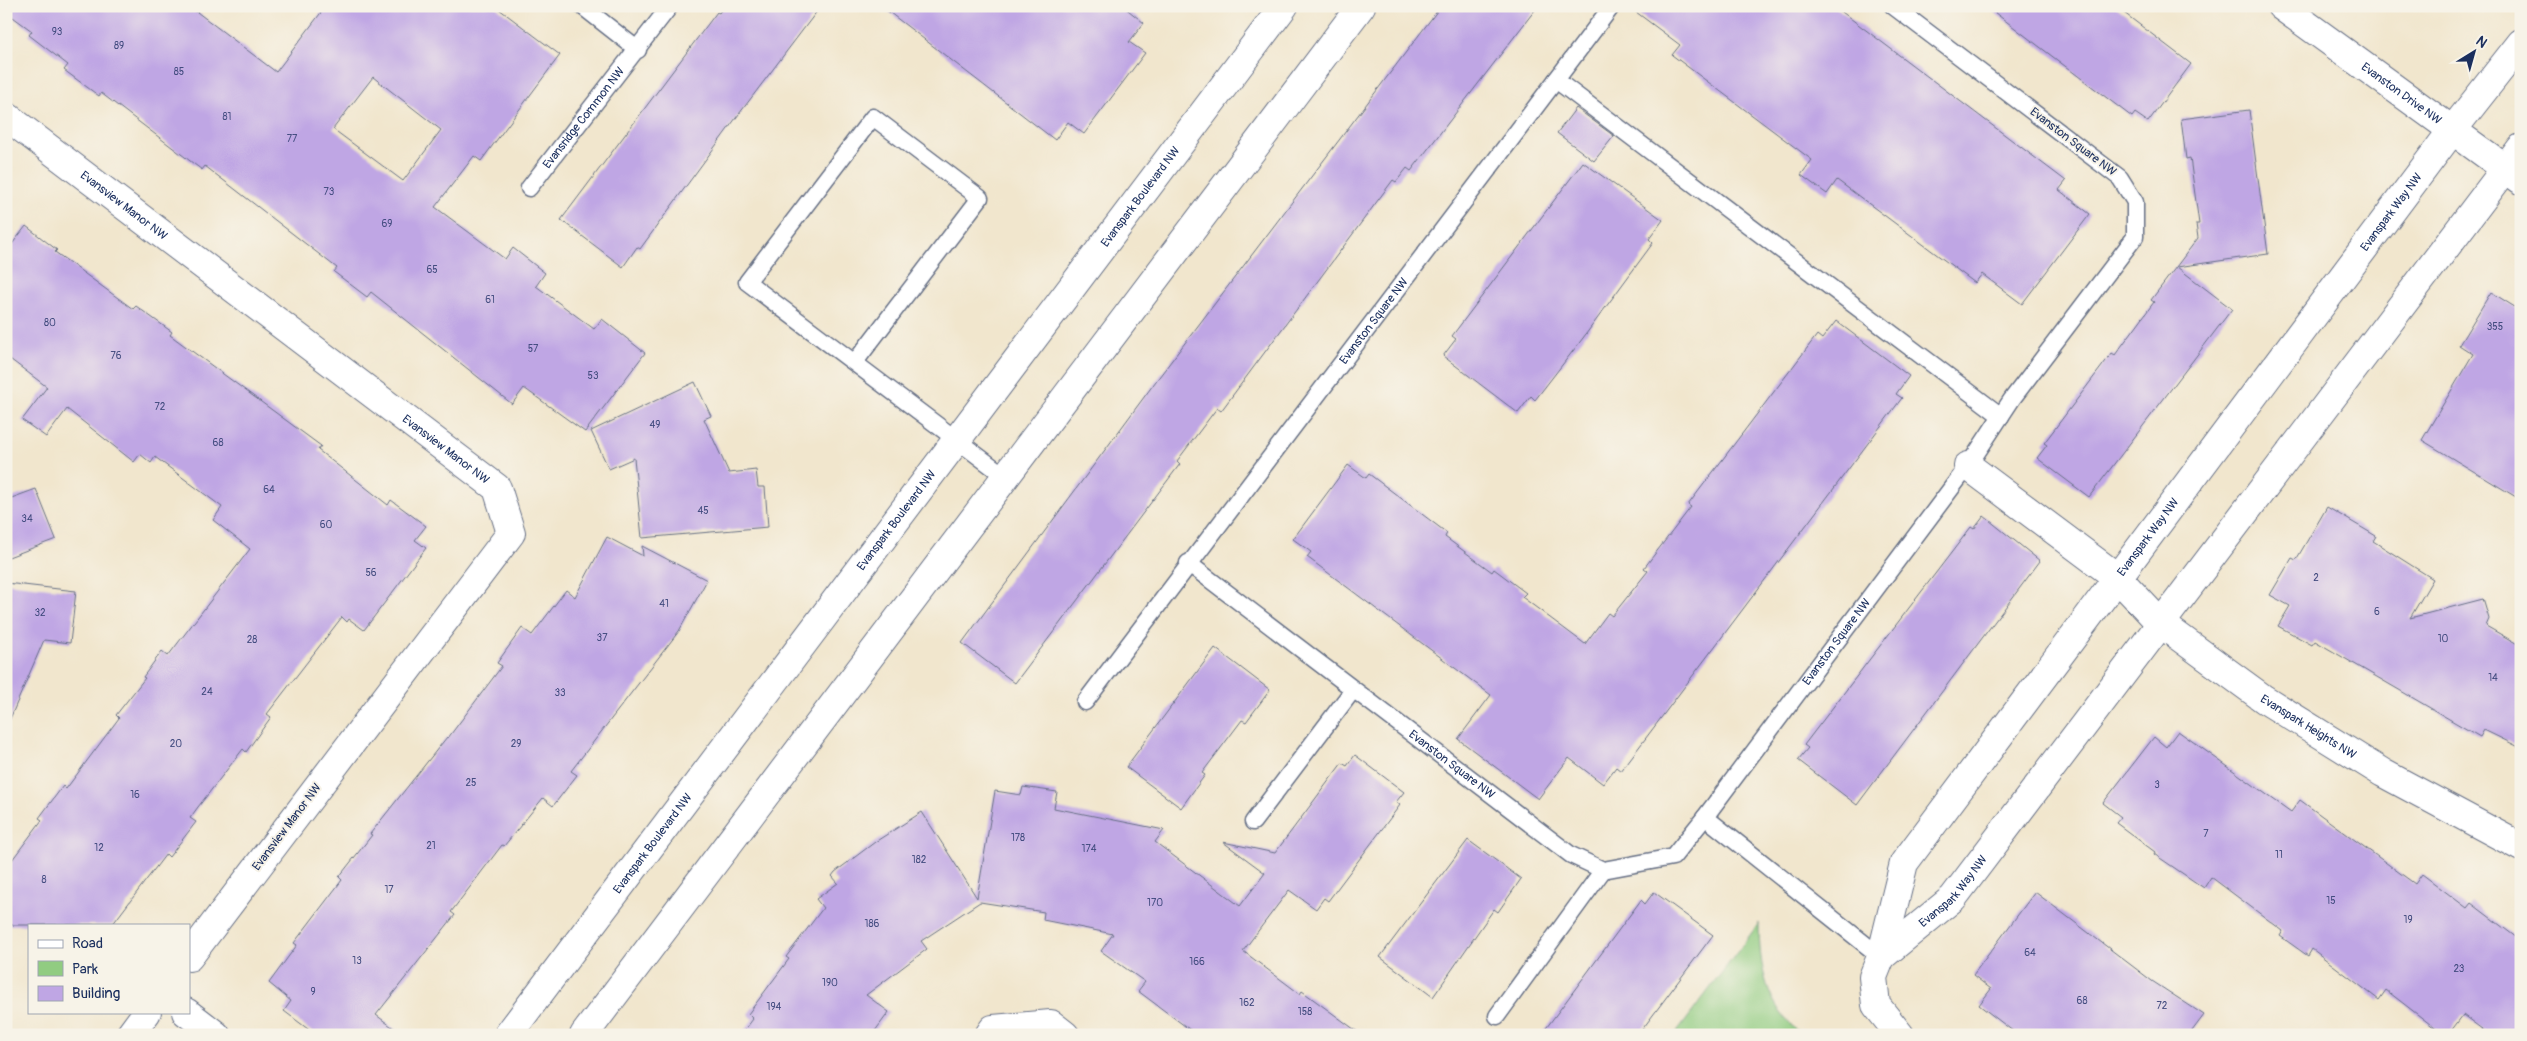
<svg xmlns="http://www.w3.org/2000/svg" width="2527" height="1041" font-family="Pangolin,sans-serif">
  <rect width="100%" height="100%" fill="#f7f3e8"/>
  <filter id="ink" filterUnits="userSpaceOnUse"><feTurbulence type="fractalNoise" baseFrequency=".02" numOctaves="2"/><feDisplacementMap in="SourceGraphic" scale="10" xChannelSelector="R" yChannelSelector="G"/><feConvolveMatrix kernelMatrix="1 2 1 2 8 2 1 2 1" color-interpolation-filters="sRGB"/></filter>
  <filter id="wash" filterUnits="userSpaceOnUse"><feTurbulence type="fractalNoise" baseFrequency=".0096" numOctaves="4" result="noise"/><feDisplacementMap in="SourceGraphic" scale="20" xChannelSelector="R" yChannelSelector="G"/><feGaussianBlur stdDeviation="1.12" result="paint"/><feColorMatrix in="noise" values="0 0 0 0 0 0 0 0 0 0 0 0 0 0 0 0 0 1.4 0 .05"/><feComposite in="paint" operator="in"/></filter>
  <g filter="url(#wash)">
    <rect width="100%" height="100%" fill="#f1e6cd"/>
    <!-- green -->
    <path fill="#91cc81" stroke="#567e70" d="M1759 923C1759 966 1766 1007 1802 1035H1675Z"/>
    <g id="blocks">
      <!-- building -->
      <path fill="#bfa6e4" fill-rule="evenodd" d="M6 6H189L276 72 326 6H495L560 55 481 161 474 156 435 207 505 259 513 248 545 273 536 286 594 329 602 319 645 353 585 432 524 388 512 404 371 292 367 297 334 272 337 268 205 166 202 170 101 93 99 96 64 70 68 65 29 35 32 31 6 12ZM373 77 441 130 403 181 333 129Z
        M724 6H821L736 118 640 249 637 247 623 267 561 220 717 12 719 13Z
        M881 6H1123L1144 23 1129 42 1145 53 1084 134 1068 122 1055 140Z
        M1441 6H1538L1411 171 1407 168 1396 182 1393 180 1221 411 1217 408 1177 461 1180 464 1015 683 962 643 1156 381Z
        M1628 6H1834L2066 181 2059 190 2090 214 2022 304 1982 274 1975 283 1837 180 1827 194 1801 175 1812 160 1672 55 1680 45Z
        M1986 6H2115L2191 64 2148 122 2135 113 2132 117Z
        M1576 108 1614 136 1594 161 1557 133Z
        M2249 110 2268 254 2177 267 2232 309 2089 497 2037 458 2047 445 2044 443 2112 353 2115 355 2154 302 2151 300 2198 238 2196 224H2199L2190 158 2186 159 2181 119Z
        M1583 162 1663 220 1649 239 1653 243 1583 338 1535 400 1531 396 1518 413 1443 356 1456 339 1452 336Z
        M26 226 57 250 55 252 133 309 136 306 172 332 170 335 321 446 318 450 388 505 391 500 426 526 415 540 426 548 364 630 349 619 347 622 342 617 267 714 271 717 246 752 243 749 198 807 190 818 196 822 169 857 166 854 112 925H6V868L42 820 39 818 63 786 66 789 119 718 116 715 145 678 143 677 162 651 168 656 250 549 213 520 222 507 155 457 151 463 140 454 134 462 67 409 46 437 22 420 47 387 6 356V252Z
        M2491 292 2521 311V500L2422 440 2473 354 2459 345Z
        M1836 321 1909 376 1896 394 1902 398 1621 771 1616 767 1603 784 1569 758 1538 799 1458 739 1491 695 1307 557 1311 552 1293 539 1348 465 1366 478 1369 474 1447 533 1445 537 1492 572 1494 569 1526 593 1522 597 1585 644 1608 613 1612 616 1648 571 1644 568 1691 507 1688 505 1817 335 1822 339Z
        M695 382 711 416 704 419 729 473 756 470 758 487H765L768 527 642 538 634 458 609 469 591 431Z
        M36 489 56 539 6 558V500Z
        M2327 507 2376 536 2373 541 2433 579 2410 618 2483 599 2489 619 2486 626 2521 646V748L2484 730 2480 737 2315 641 2312 645 2278 626 2290 606 2270 595 2292 558 2296 560Z
        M1984 516 2040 561 1857 805 1798 760 1808 748 1804 745 1971 527 1974 529Z
        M607 537 643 556 642 546 707 580 679 631 571 771 577 775 553 806 543 798 504 846 502 845 451 912 455 915 376 1015 403 1035H316L284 1011 291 1001 269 983 297 945 294 943 342 880 339 877 372 835 370 834 447 737 448 738 502 666 497 663 522 628 532 635 566 590 575 597Z
        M6 583 76 591 70 643 44 640 6 728Z
        M1215 648 1270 690 1246 722 1242 720 1202 773 1205 775 1181 808 1126 767Z
        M2178 731 2291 812 2300 800 2415 884 2422 874 2467 908 2471 903 2521 941V1035H2490L2463 1015 2448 1035H2444L2386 990 2379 1000 2312 949 2308 956 2280 936 2283 931 2211 877 2204 888 2154 854 2155 852 2116 823 2121 817 2103 803 2154 737 2166 747Z
        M1355 755 1404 792 1396 802 1400 805 1328 901 1324 898 1316 909 1289 890 1243 951 1300 994 1302 991 1362 1035H1197L1138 991 1145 982 1101 951 1113 934 1043 920 1044 912 980 902 921 941 927 949 866 995 889 1012 872 1035H741L753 1019 748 1014 789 959 786 957 823 908 816 899 838 883 832 876 835 872 875 842 922 812 977 898 995 791 1021 795 1023 787 1057 792 1054 808 1164 830 1155 842 1240 906 1265 873 1223 842 1275 853 1342 763 1347 766Z
        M1468 840 1521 879 1498 912 1494 909 1433 997 1380 957Z
        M1654 892 1713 935 1638 1035H1541L1641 900 1645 904Z
        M2035 892 2152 981 2204 1015 2189 1035H2018L1979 1005 1991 989 1973 975Z"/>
    </g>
  </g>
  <g filter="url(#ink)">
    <use href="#blocks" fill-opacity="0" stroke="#666f85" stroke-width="1"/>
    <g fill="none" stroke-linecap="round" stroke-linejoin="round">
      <defs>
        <g id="service">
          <path d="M582 6 638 50"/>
          <path d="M1556 80 2001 416"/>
          <path id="s1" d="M529 188 670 6"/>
          <path d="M855 362 980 198 873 117 747 282 1006 477"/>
          <path id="s2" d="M1188 563 1571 855 1603 870 1673 857 1705 817 1881 957"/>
          <path id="s3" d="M1085 702 1612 6"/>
          <path id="s4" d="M1705 817 1968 466 2012 399 2135 237V202L2120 178 1893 6"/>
          <path d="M1253 822 1353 690"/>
          <path d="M1497 1016 1603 870"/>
        </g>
        <g id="minor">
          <path id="s5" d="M6 116 497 488 511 533 189 957"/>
          <path id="s6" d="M1968 466 2118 578 2160 623 2264 699 2383 773 2521 847"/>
          <path id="s7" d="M1881 957 1953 898 2521 148"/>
          <path d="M186 1012 216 1035"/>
          <path d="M130 1035 147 1012"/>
          <path d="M989 1035 993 1029 1051 1024 1065 1035"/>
          <path id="s8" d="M1900 1035 1876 1005 1873 977 1881 957 1904 863 2451 132 2521 43"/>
        </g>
        <g id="tertiary">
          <path id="s9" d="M2281 6 2521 180"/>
          <path id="s10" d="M508 1035 1284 6"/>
          <path d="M584 1035 1361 6"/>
        </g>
      </defs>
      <!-- service casing -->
      <use href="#service" stroke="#666f85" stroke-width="19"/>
      <!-- minor casing -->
      <use href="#minor" stroke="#666f85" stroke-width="30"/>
      <!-- tertiary casing -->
      <use href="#tertiary" stroke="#666f85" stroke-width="30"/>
      <!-- service -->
      <use href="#service" stroke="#fff" stroke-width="16"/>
      <!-- minor -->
      <use href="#minor" stroke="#fff" stroke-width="28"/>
      <!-- tertiary -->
      <use href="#tertiary" stroke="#fff" stroke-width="28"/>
    </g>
  </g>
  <g text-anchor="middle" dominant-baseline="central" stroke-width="4" stroke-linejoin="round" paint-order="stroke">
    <!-- number labels -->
    <g font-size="10" fill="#444d80">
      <text x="57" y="32">93</text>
      <text x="119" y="46">89</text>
      <text x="179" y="72">85</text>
      <text x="227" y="117">81</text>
      <text x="292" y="139">77</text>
      <text x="329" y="192">73</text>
      <text x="387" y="224">69</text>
      <text x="432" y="270">65</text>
      <text x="490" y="300">61</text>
      <text x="50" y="323">80</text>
      <text x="2495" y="327">355</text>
      <text x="533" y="349">57</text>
      <text x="116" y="356">76</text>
      <text x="593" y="376">53</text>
      <text x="160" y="407">72</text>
      <text x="655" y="425">49</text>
      <text x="218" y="443">68</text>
      <text x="269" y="490">64</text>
      <text x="703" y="511">45</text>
      <text x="27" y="519">34</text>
      <text x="326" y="525">60</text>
      <text x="371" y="573">56</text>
      <text x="2316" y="578">2</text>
      <text x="664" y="604">41</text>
      <text x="2377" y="612">6</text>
      <text x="40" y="613">32</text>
      <text x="602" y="638">37</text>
      <text x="2443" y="639">10</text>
      <text x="252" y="640">28</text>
      <text x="2493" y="678">14</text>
      <text x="207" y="692">24</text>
      <text x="560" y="693">33</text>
      <text x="176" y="744">20</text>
      <text x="516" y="744">29</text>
      <text x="471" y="783">25</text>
      <text x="2157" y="785">3</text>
      <text x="135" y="795">16</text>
      <text x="2206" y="834">7</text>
      <text x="1018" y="838">178</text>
      <text x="431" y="846">21</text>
      <text x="99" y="848">12</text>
      <text x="1089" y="849">174</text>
      <text x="2279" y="855">11</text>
      <text x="919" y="860">182</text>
      <text x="44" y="880">8</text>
      <text x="389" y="890">17</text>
      <text x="2331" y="901">15</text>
      <text x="1155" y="903">170</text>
      <text x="2408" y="920">19</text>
      <text x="872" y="924">186</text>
      <text x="2030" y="953">64</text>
      <text x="357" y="961">13</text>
      <text x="1197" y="962">166</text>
      <text x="2459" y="969">23</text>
      <text x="830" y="983">190</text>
      <text x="313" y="992">9</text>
      <text x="2082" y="1001">68</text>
      <text x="1247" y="1003">162</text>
      <text x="2162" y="1006">72</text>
      <text x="774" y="1007">194</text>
      <text x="1305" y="1012">158</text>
    </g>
    <!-- street labels -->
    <g font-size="12" fill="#1b2f5e" stroke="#f7f3e8">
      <text stroke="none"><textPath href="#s9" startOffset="149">Evanston Drive NW</textPath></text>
      <text stroke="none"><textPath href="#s1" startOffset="89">Evansridge Common NW</textPath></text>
      <text transform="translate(2073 142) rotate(37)">Evanston Square NW</text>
      <text stroke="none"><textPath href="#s10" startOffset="1050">Evanspark Boulevard NW</textPath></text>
      <text stroke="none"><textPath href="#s5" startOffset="148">Evansview Manor NW</textPath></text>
      <text stroke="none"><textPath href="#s8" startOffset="998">Evanspark Way NW</textPath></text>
      <text stroke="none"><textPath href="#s3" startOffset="478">Evanston Square NW</textPath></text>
      <text stroke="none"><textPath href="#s5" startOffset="552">Evansview Manor NW</textPath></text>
      <text stroke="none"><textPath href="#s10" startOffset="645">Evanspark Boulevard NW</textPath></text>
      <text stroke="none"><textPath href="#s8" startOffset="592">Evanspark Way NW</textPath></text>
      <text stroke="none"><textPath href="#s4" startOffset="219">Evanston Square NW</textPath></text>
      <text stroke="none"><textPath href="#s6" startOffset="430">Evanspark Heights NW</textPath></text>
      <text stroke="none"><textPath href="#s2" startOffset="332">Evanston Square NW</textPath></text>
      <text transform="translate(287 827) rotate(-53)">Evansview Manor NW</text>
      <text stroke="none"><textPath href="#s10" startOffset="240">Evanspark Boulevard NW</textPath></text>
      <text stroke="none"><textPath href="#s7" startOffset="98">Evanspark Way NW</textPath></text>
    </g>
  </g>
  <!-- margin -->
  <rect width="2527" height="1041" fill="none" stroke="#f7f3e8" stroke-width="25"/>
  <!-- legend -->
  <rect x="28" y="924" width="162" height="90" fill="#f7f3e8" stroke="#9fa5b1"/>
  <rect x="38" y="940" width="25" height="8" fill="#ffffff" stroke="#9fa5b1"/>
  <text x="72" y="948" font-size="15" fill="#1b2f5e">Road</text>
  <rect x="38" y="961" width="25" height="15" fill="#91cc81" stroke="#9fa5b1"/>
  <text x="72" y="974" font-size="15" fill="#1b2f5e">Park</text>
  <rect x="38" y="986" width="25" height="15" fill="#bfa6e4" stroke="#9fa5b1"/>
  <text x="72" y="998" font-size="15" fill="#1b2f5e">Building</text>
  <!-- north arrow -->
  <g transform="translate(2474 52) rotate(37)" stroke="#f7f3e8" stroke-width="4" paint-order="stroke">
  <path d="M0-4L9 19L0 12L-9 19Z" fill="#1b2f5e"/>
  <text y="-8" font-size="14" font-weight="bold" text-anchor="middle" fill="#1b2f5e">N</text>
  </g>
</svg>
